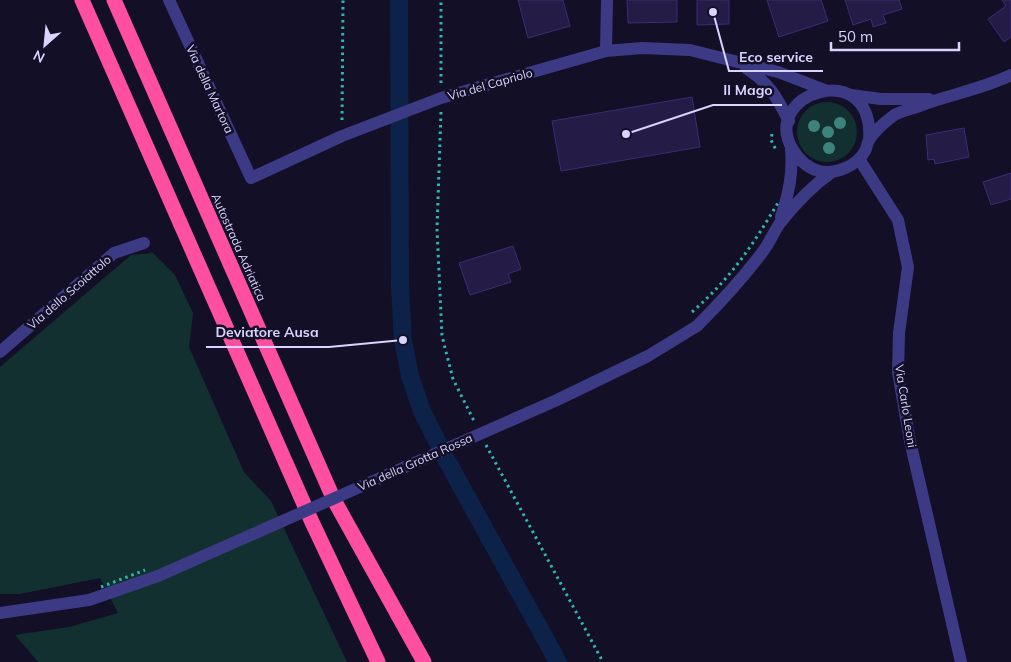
<svg xmlns="http://www.w3.org/2000/svg" width="1011" height="662" font-family="Mulish,sans-serif">
  <rect width="100%" height="100%" fill="#130f26"/>
  <!-- green -->
  <path fill="#12302f" d="M797 132a30 30 0 1 1 60 0a30 30 0 1 1-60 0Z
    M153 253 175 275 193 313 189 347 244 472 271 501 347 662H38L15 635 69 627 118 613 100 578 20 594H0V367L131 255Z"/>
  <g fill="none" stroke-linecap="round" stroke-linejoin="round">
    <!-- canal -->
    <path stroke="#0c2248" stroke-width="18" d="M399 0 400 287 403 340 410 376 422 411 446 459 558 662"/>
  </g>
  <!-- building -->
  <path fill="#241b47" stroke="#3b2d73" d="M518 0H563L570 26 528 38Z
    M627 0H677V22L628 23Z
    M697 0H729V24L697 25Z
    M767 0H821L828 21 779 37Z
    M845 0H899L902 9 883 15 886 23 873 27 871 19 853 25Z
    M1002 0H1011V37L1004 42 988 19 1006 6Z
    M692 97 700 147 561 171 552 121Z
    M964 128 969 157 935 164 934 159 928 160 926 135Z
    M1011 173V199L991 205 983 182Z
    M513 246 521 269 508 274 511 282 470 295 459 263Z"/>
  <g fill="none" stroke-linecap="round" stroke-linejoin="round">
    <!-- path -->
    <path stroke="#2fb8b0" stroke-width="3" stroke-dasharray="2.5 4" stroke-linecap="butt" d="M441 83V0
      M441 112 437 229 442 336 453 379 474 421
      M342 120 343 0
      M772 134 771 140 776 150
      M486 445 603 662"/>
    <!-- minor -->
    <path stroke="#3d3a85" stroke-width="12" d="M169 0 251 178 342 136 441 98 606 51 642 48 690 50 778 72 825 90
      M606 51 607 0
      M746 68C770 84 776 96 789 121
      M859 159 898 220 908 267 899 333 898 372 910 441 961 662
      M0 352 114 253 144 243"/>
    <!-- tertiary -->
    <path stroke="#3d3a85" stroke-width="12" d="M851 95 881 99H929
      M869 140C875 56 758 93 793 150 799 160 808 168 819 171 835 175 857 166 865 151 867 148 867 143 869 140 874 132 885 122 893 116 899 112 907 110 914 108 946 95 980 90 1011 75
      M781 217C789 193 793 173 791 149
      M697 326C721 302 744 277 764 250 770 241 774 232 780 223 795 204 812 186 832 172
      M0 613 89 600 158 576"/>
    <!-- motorway -->
    <path stroke="#ff4fa3" stroke-width="15" d="M82 0 311 520 378 662
      M114 0 334 500 424 662"/>
    <!-- path-bridge -->
    <path stroke="#2fb8b0" stroke-width="3" stroke-dasharray="2.5 4" stroke-linecap="butt" d="M692 312C731 278 753 245 779 201
      M101 587 145 570"/>
    <!-- tertiary-bridge -->
    <path stroke="#3d3a85" stroke-width="12" d="M158 576 557 400 648 356 697 326"/>
  </g>
  <!-- trees -->
  <g fill="#3d827b">
    <circle cx="840" cy="123" r="6"/>
    <circle cx="814" cy="126" r="6"/>
    <circle cx="828" cy="132" r="6"/>
    <circle cx="829" cy="148" r="6"/>
  </g>
  <g text-anchor="middle" dominant-baseline="central" stroke-width="5" stroke-linejoin="round" paint-order="stroke">
    <!-- street labels -->
    <g font-size="12" fill="#d9d4ff" stroke="#130f26">
      <text transform="translate(490 84) rotate(-16)">Via del Capriolo</text>
      <text transform="translate(210 89) rotate(65)">Via della Martora</text>
      <text transform="translate(239 247) rotate(66)">Autostrada Adriatica</text>
      <text transform="translate(69 292) rotate(-41)">Via dello Scoiattolo</text>
      <text transform="translate(906 406) rotate(81)">Via Carlo Leoni</text>
      <text transform="translate(415 462) rotate(-24)">Via della Grotta Rossa</text>
    </g>
  </g>
  <!-- callouts -->
  <path fill="none" stroke="#d9d4ff" stroke-width="2" d="M713 12L729 71H823M626 134L713 105H782M403 340L329 347H206"/>
  <g fill="#d9d4ff" stroke="#130f26" stroke-width="2">
    <circle cx="713" cy="12" r="5"/>
    <circle cx="626" cy="134" r="5"/>
    <circle cx="403" cy="340" r="5"/>
  </g>
  <g font-size="14" text-anchor="middle" font-weight="bold" fill="#d9d4ff" stroke="#130f26" stroke-width="5" stroke-linejoin="round" paint-order="stroke">
    <text x="776" y="62">Eco service</text>
    <text x="748" y="95">Il Mago</text>
    <text x="267" y="337">Deviatore Ausa</text>
  </g>
  <!-- north arrow -->
  <g transform="translate(45 45) rotate(207)" stroke="#130f26" stroke-width="4" paint-order="stroke">
  <path d="M0-4L9 19L0 12L-9 19Z" fill="#d9d4ff"/>
  <text y="-8" font-size="14" font-weight="bold" text-anchor="middle" fill="#d9d4ff">N</text>
  </g>
  <!-- scale -->
  <path d="M831 42v8h128v-8" fill="none" stroke="#d9d4ff" stroke-width="2.5"/>
  <text x="838" y="42" font-size="15" fill="#d9d4ff" stroke="#130f26" stroke-width="4" paint-order="stroke">50 m</text>
</svg>
